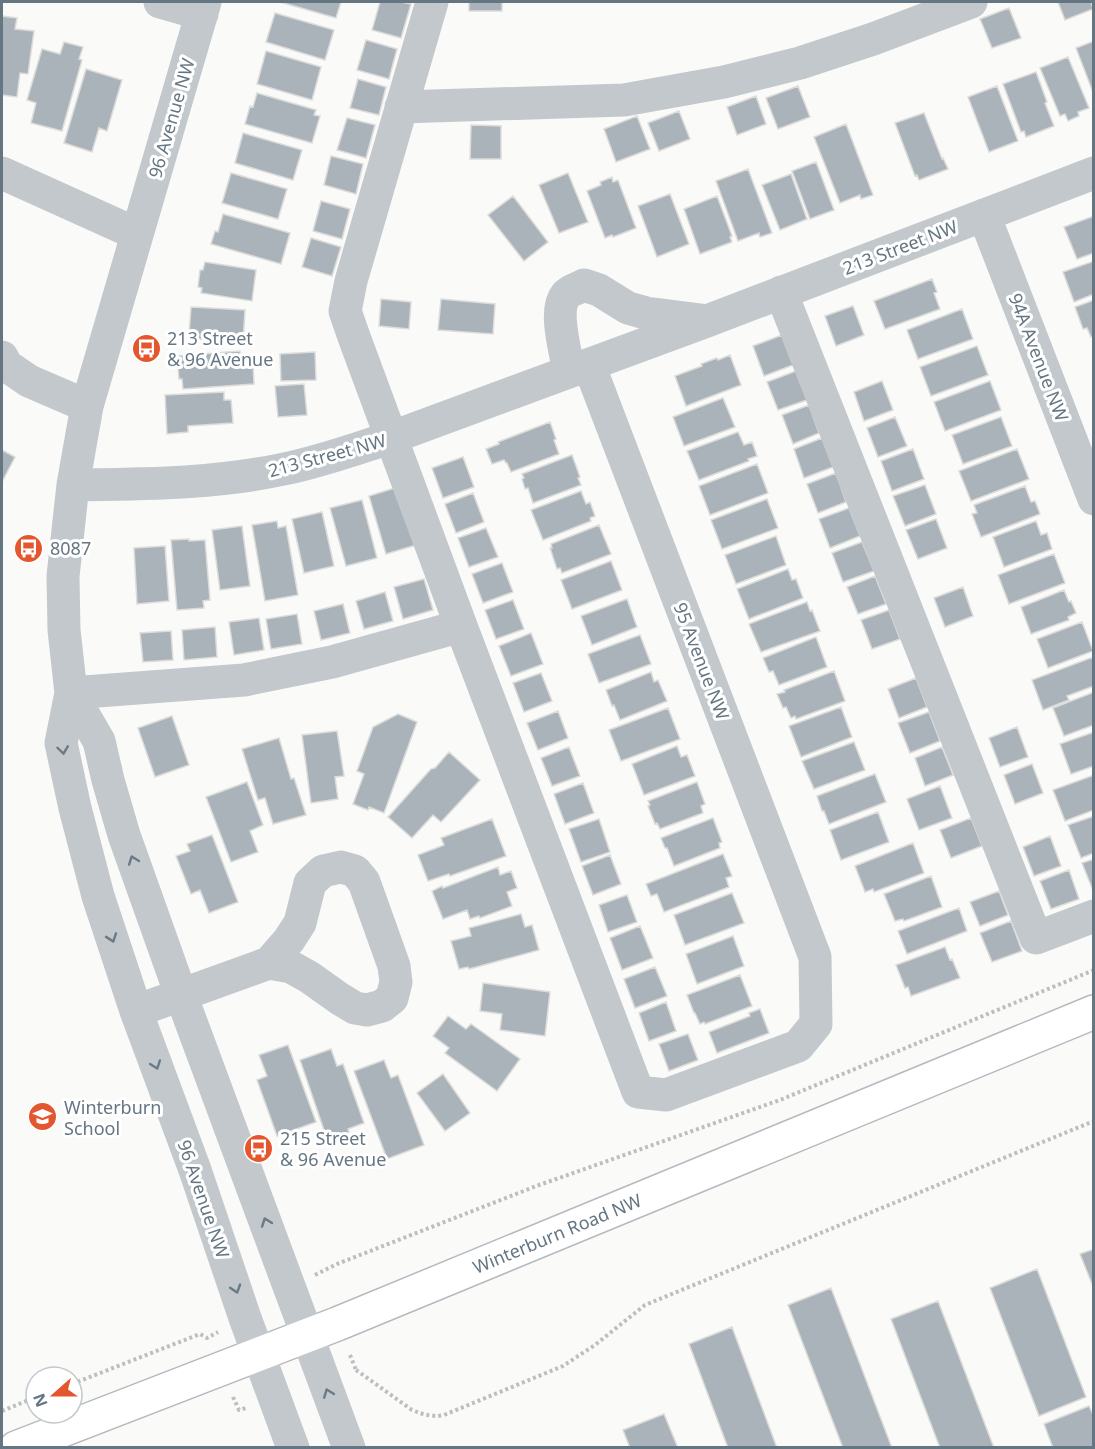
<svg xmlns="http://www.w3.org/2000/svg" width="1095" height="1449" font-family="'Noto Sans',sans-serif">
  <rect width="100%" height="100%" fill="#fafaf8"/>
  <!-- building -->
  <path fill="#aab3b9" stroke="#dcdcda" stroke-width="1.5" d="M280 2H341L336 18Z
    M380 2H401L411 4 401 38 372 30Z
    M469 2H502V11H469Z
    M1058 2H1091L1093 9 1065 20Z
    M1009 8 1021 38 992 48 980 19Z
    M275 13 334 30 325 60 266 42Z
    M2 16 17 18 15 29 34 31 28 74 20 73 17 97 2 95Z
    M366 40 397 49 389 79 357 70Z
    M1094 41V95L1076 48Z
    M64 42 83 47 79 59 82 60 62 131 31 123 36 103 27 100 42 49 60 54Z
    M266 51 321 67 312 100 257 84Z
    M1068 57 1089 108 1078 112 1079 116 1068 121 1065 114 1060 116 1040 68Z
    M86 69 122 80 107 131 99 128 92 152 64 143Z
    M1036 72 1047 102 1045 103 1054 126 1026 137 1024 131 1021 132 1003 84Z
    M358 79 386 87 379 115 350 108Z
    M798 86 810 117 778 129 766 98Z
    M997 86 1018 141 989 152 968 97Z
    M257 93 316 110 314 115 320 116 312 143 245 124 250 106 253 107Z
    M756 96 766 124 737 135 727 107Z
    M679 111 690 139 659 151 648 123Z
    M924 113 942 159 943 158 948 169 919 180 917 175 915 176 895 123Z
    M637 116 650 149 616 162 604 129Z
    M347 118 375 125 366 158 337 150Z
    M846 124 873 195 861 199 860 195 840 203 814 137Z
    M471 125 501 126V159H470Z
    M243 133 302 150 293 180 235 163Z
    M331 156 363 164 356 194 324 185Z
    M816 162 834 210 810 219 792 171Z
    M748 169 772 233 760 237 759 233 738 241 716 181Z
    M231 173 287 189 278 219 222 203Z
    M568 173 588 222 559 233 539 185Z
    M791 174 807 219 780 230 762 185Z
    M612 177 613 182 618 180 636 228 613 237 612 235 605 238 587 191 601 185 600 182Z
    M670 194 689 244 657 257 638 206Z
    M513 196 548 242 524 261 488 215Z
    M717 196 732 236 730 237 732 242 700 254 684 209Z
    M321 201 350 209 342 239 313 231Z
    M223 214 290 233 281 264 211 244 215 231 218 232Z
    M1094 216V253L1077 259 1064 227Z
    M311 238 341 247 332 276 302 267Z
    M1094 261V294L1074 302 1063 272Z
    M205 262 256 270 252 301 201 293 202 288 198 287 200 270H203Z
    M932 279 937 292 934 293 940 309 885 329 874 301Z
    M381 299 411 302 409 329 379 326Z
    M441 299 495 304 493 334 438 330Z
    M1094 300V336L1091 337 1087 328 1083 329 1075 307Z
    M853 306 864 335 836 346 825 316Z
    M191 307 245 310 243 342 196 339 197 336 189 335Z
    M962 309 973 339 918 359 907 330Z
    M782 335 793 365 764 376 753 346Z
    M977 346 988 375 931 396 920 367Z
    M240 351 241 364 253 363 254 384 183 389 182 379H179L177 356Z
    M315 352 316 380 281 381 280 354Z
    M730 355 741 385 686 406 675 376 702 366 701 364 717 358 718 360Z
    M796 371 807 400 778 410 767 382Z
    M882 381 893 410 864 421 854 392Z
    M990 381 1001 410 945 431 934 402Z
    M304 384 307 415 278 417 275 386Z
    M224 392V400H231L233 423 188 426V432L167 434 165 395Z
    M723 398 735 427 684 446 673 417Z
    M809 405 819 433 793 444 782 415Z
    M895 417 907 446 878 457 867 428Z
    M1001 417 1012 446 963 464 952 435Z
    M550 422 556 439 554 440 559 454 511 472 507 463H506L504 460 492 464 486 449 499 444 498 442Z
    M738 432 744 445 752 442 757 456 748 459 749 461 699 480 687 451Z
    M822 438 833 467 804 478 794 449Z
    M913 449 924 479 892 491 881 461Z
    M1017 449 1029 479 971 501 959 471Z
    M2 450 15 457 2 482Z
    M572 455 580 477 578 478 581 485 533 503 528 488 525 489 522 479 524 478 522 474Z
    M463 457 474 487 443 498 432 468Z
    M757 464 768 493 710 515 699 486Z
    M836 473 846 502 818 513 807 484Z
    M925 485 936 514 905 526 893 496Z
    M1025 486 1031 502 1035 501 1040 514 981 537 972 514 977 513 974 505Z
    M398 487 416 545 386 554 369 496Z
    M581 491 586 504 590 502 595 516 590 518 591 521 543 540 531 510Z
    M473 493 484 522 456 533 445 504Z
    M767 499 778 528 722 549 711 520Z
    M362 500 377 558 346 566 330 508Z
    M849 508 860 536 830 548 819 519Z
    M322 512 334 566 304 573 292 519Z
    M936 519 947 548 918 559 906 530Z
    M277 521 278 528 286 526 298 595 265 601 252 525Z
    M1036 521 1041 535 1047 533 1052 549 1004 567 993 537Z
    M599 525 611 554 562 573 560 568 557 569 550 548H552L551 544Z
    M242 526 250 586 220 590 212 530Z
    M486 528 498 557 469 567 458 538Z
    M776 536 786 565 736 584 725 555Z
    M189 539V541L205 540 210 600 203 601 204 608 177 610 171 540Z
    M862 542 874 571 843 582 832 553Z
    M165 546 169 601 137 604 134 548Z
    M1054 554 1065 583 1009 604 998 575Z
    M611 561 622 590 572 609 561 580Z
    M502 563 513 592 483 603 472 574Z
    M788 569 792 580 796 579 803 598 749 619 737 589Z
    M875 576 886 604 858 614 847 587Z
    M424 579 433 610 403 619 394 587Z
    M963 587 973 616 945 627 934 598Z
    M1064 590 1069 602 1071 601 1076 613 1068 617 1069 620 1031 634 1021 607Z
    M385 592 393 621 364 629 356 601Z
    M627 599 637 627 592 645 581 616Z
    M513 600 524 629 496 639 485 610Z
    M807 602 810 611 812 610 820 631 761 652 749 624Z
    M343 604 350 633 321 640 314 611Z
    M889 610 900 639 872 649 861 620Z
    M297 614 302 644 271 649 266 619Z
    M259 618 264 650 234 655 229 622Z
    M1082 622 1093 651 1048 668 1037 639Z
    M215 627 217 657 184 660 182 630Z
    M171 631 173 660 143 662 140 633Z
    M531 633 543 664 511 676 499 646Z
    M640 635 651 664 599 683 588 654Z
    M816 637 827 667 779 685 773 671 769 672 763 658Z
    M1093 657 1094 686 1067 696 1069 700 1043 710 1032 680Z
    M834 671 845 701 796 719 795 716 791 718 786 707 783 708 777 694 785 692 784 690Z
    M651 672 654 682 658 680 667 701 620 720 614 705 612 706 606 690Z
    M541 673 552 701 524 712 513 683Z
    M916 678 927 707 899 718 888 689Z
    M1094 692V725L1064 736 1053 708Z
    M841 707 852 737 801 757 789 726Z
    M668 708 680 739 621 761 609 730Z
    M558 711 568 738 538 750 527 723Z
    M929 712 940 741 910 753 898 723Z
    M398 714 417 722 384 813 369 807 368 810 353 804 364 774 357 771 373 727Z
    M172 716 189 765 155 777 138 728Z
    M1017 727 1028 757 1000 767 989 738Z
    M337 731 344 776 335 777 338 799 311 803 302 735Z
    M1094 732V766L1071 774 1060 744Z
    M279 738 291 779 294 778 306 815 273 824 265 798 258 800 242 749Z
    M854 742 865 770 814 789 802 761Z
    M677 746 681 757 687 755 695 776 644 795 632 764Z
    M569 747 580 776 552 786 541 758Z
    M942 747 953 775 925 786 915 758Z
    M449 752 480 780 441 822 433 815 412 838 388 817 431 769 435 768Z
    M1032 764 1043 793 1015 804 1004 775Z
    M875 774 886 802 829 824 824 811H822L817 796Z
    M1094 775V810L1065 821 1053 790Z
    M247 782 263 825 250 831 258 852 231 862 206 797Z
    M697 782 705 804 701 806 703 813 660 829 657 823 655 824 648 806 650 805 648 801Z
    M583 783 594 813 565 824 554 794Z
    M940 786 952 818 919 830 907 799Z
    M878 812 889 842 841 860 830 830Z
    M1094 816V853L1081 858 1068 825Z
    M713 818 722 842 719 843 720 848 674 866 667 848H665L661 838Z
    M971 818 982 846 951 858 940 830Z
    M492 819 506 856 450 876 449 874 428 881 418 855 444 845 441 838Z
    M599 819 610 852 581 862 569 829Z
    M212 835 238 902 209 913 200 890 191 894 176 856 190 851 187 844Z
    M1050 836 1061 866 1034 876 1023 847Z
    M913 843 924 873 874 892 873 889 865 892 855 866Z
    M723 854 732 876 726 878 729 887 664 912 657 894 651 896 646 884Z
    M610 855 621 884 593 895 582 866Z
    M1094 859V893L1082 863Z
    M498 867 500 875 511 871 517 888 507 892 512 906 480 918 479 916 470 919 467 910 443 919 432 891 442 886 443 888Z
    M1069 870 1079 899 1051 909 1040 881Z
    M931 876 942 907 904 921 903 919 895 921 884 894Z
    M999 891 1008 915 980 926 970 902Z
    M732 893 744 923 685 945 674 915Z
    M627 895 637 922 608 932 599 905Z
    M959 908 967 931 907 954 898 931Z
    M521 914 525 927 532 925 539 950 469 969 468 967 459 969 451 941 471 936 469 928Z
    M1011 921 1022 951 992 962 980 933Z
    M640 926 653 958 622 970 610 938Z
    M733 936 744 966 697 984 686 954Z
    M945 947 950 960 952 959 960 978 911 996 908 987 905 988 896 965Z
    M655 967 667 996 635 1008 624 979Z
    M740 975 752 1006 705 1024 704 1022 700 1024 695 1013H694L687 995Z
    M483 983 550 992 545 1036 500 1030 502 1014 480 1011Z
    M666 1002 676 1031 649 1041 639 1013Z
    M760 1009 769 1033 717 1053 709 1032 750 1016 749 1013Z
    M448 1016 466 1029 471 1024 520 1059 497 1091 445 1053 449 1048 433 1036Z
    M688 1034 698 1060 669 1071 659 1044Z
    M288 1045 316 1122 277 1136 257 1080 267 1076 259 1055Z
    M331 1049 337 1066 343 1064 364 1123 348 1129 349 1132 331 1139 329 1134 326 1136 300 1060Z
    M384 1060 391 1078 398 1075 424 1145 387 1159 354 1071Z
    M443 1074 470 1113 445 1131 417 1093Z
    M1094 1249V1289L1080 1254Z
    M1037 1269 1086 1397 1039 1416 990 1288Z
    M831 1288 892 1448H843L788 1305Z
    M938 1301 994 1448H940L891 1319Z
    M732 1327 777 1448H728L689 1344Z
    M1089 1406 1094 1417V1448H1053L1044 1424Z
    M664 1414 678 1448H630L623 1430Z"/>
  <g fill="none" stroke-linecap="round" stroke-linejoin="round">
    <defs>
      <g id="major">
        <path id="s1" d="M16 1448 337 1324 1094 1012"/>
      </g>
    </defs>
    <!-- major casing -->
    <use href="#major" stroke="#b5babe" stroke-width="36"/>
    <!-- path -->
    <path stroke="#bbbfc2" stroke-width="4" stroke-dasharray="3 3" stroke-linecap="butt" d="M315 1275 337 1264 539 1185 780 1100 1094 970
      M350 1355 356 1370H355
      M356 1370 412 1410C424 1415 432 1417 444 1415L563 1366 595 1345 645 1305 1094 1121
      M72 1384 200 1334 207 1338 218 1332
      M233 1397 239 1410 246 1408
      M2 1411 36 1397"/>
    <!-- minor -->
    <path stroke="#c3c8cc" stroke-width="33" d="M160 2 202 14
      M205 2 87 406 73 485 63 576 64 630 71 693 61 743 75 808 98 896 136 1011 195 1170 245 1318 293 1448
      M432 2 351 281 345 311 354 337 461 626 638 1092 666 1095 798 1046 816 1024 815 957 589 365
      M401 107 624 100 724 82 800 63 873 39 971 2
      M2 173 137 234
      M984 215 1094 499
      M781 292 1036 938 1094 916
      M2 357 7 366 29 381 87 406
      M569 372C566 353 553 310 566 295 570 290 579 288 584 285L599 290 628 308 646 313 701 320
      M73 485C143 484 215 484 284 469 320 462 355 449 390 438L707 321 1094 173
      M71 693 99 741 108 780 124 835 181 995 349 1448
      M71 693 244 680 332 662 461 626
      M136 1011 269 963 289 940 300 923 310 883 323 871 341 867 355 871 364 882 394 966 396 982 392 998 382 1006 367 1010 355 1008 340 999 309 977 291 967 269 963"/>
    <!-- major -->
    <use href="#major" stroke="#fff" stroke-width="33"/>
  </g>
  <!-- one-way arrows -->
  <defs><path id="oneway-chevron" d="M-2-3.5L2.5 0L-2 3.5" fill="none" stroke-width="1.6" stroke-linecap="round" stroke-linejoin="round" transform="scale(1.5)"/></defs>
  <g stroke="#6a7a87">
    <use href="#oneway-chevron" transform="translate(63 750) rotate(82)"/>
    <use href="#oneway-chevron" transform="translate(133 860) rotate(-110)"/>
    <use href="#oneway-chevron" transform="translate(112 938) rotate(71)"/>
    <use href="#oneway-chevron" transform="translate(156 1065) rotate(70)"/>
    <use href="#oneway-chevron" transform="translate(266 1222) rotate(-110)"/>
    <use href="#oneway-chevron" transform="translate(236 1289) rotate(72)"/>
    <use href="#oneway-chevron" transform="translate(328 1393) rotate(-111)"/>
  </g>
  <!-- icons -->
  <defs>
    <symbol id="bus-disc" viewBox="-11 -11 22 22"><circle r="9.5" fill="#e4572e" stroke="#fff"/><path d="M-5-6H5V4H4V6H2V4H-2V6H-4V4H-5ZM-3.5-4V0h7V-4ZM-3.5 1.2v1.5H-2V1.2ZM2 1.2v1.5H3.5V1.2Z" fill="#fff"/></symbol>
    <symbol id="school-disc" viewBox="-11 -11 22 22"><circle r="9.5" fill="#e4572e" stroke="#fff"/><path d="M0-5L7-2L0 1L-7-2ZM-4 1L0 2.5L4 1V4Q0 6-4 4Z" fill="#fff"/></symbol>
  </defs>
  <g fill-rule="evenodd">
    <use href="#bus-disc" x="130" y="332" width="33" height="33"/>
    <use href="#bus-disc" x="12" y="532" width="33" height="33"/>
    <use href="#school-disc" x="26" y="1100" width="33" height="33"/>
    <use href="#bus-disc" x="242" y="1132" width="33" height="33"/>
  </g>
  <g text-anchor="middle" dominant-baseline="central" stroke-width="6" stroke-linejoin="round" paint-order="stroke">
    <!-- street labels -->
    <g font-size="18" fill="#657683" stroke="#fff">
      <text transform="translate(171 118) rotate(-74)">96 Avenue NW</text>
      <text transform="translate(900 247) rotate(-21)">213 Street NW</text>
      <text transform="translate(1039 357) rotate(69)">94A Avenue NW</text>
      <text transform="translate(327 455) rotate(-15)">213 Street NW</text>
      <text transform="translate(702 661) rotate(69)">95 Avenue NW</text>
      <text transform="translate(204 1199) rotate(71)">96 Avenue NW</text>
      <text stroke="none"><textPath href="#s1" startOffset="582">Winterburn Road NW</textPath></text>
    </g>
    <!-- poi labels -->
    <g font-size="18" fill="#657683" stroke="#fff" text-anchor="start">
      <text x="167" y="338">213 Street<tspan x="167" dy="21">&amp; 96 Avenue</tspan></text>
      <text x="50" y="548">8087</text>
      <text x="64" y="1107">Winterburn<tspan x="64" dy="21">School</tspan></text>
      <text x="280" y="1138">215 Street<tspan x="280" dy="21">&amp; 96 Avenue</tspan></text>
    </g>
  </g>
  <!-- border -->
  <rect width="1095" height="1449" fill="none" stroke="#657683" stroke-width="6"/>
  <!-- north arrow -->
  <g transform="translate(54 1395) rotate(249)"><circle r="28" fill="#ffffff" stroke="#c1c8cd" stroke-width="1.5"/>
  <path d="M0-4.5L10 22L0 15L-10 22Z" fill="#e4572e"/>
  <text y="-9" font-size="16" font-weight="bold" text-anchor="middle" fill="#657683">N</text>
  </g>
</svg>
